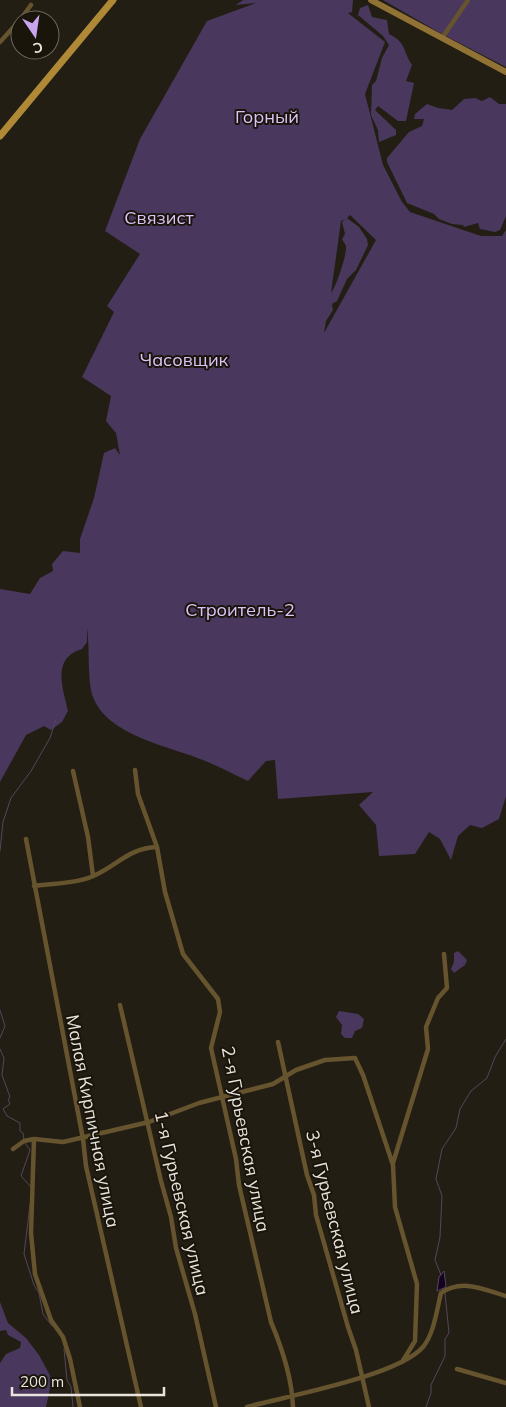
<svg xmlns="http://www.w3.org/2000/svg" width="506" height="1407" font-family="Mulish,sans-serif">
  <rect width="100%" height="100%" fill="#231e13"/>
  <!-- green -->
  <path fill="#49375d" fill-rule="evenodd" d="M243 0H353L352 12 348 13 385 42 365 94 383 165 402 202 410 212 481 236H502L506 230V796L499 819 482 828 470 825 458 836 451 860 440 839 429 832 415 854 379 856 376 825 359 805 373 792 278 799 275 760 266 761 248 781C233 774 218 766 203 760 168 746 107 735 93 697 87 681 90 647 87 628V642L82 649C51 658 63 689 68 711L62 722 51 730 44 726 26 735 0 782V589L30 594 40 578 53 571 52 564 63 551 80 553V539L94 498 104 453 115 448 120 455 116 433 106 421 111 396 82 377 114 312 107 306 140 254 105 231 140 139 207 21 256 3 236 5ZM350 215 376 240 324 333 326 321 333 310 332 304 337 301 347 279 356 270 368 245 367 239 359 227 347 218ZM345 219 342 222 345 234 342 239C343 241 345 244 346 246 347 255 336 287 331 293L341 221Z
    M383 0H506V67L440 33Z
    M368 5 372 17 387 20 389 34C407 43 402 50 412 65L406 81 414 83 406 121H398L378 106 375 110 396 130V135L379 142 378 130 371 115 372 85 376 81 382 58 389 45 383 36 358 15 360 8Z
    M490 97 499 104H506V216L500 230 495 232 480 229 478 223 464 227 463 225 452 224 439 219 434 214 407 203 387 162V158L409 132 422 126 424 119H414L415 114 427 104 438 108 452 110 464 99 475 98 482 101Z
    M458 951 467 960 465 965 454 973 451 969 454 962V953Z
    M339 1011 358 1014 364 1019 362 1028 355 1031 352 1038H345L341 1034 342 1025 336 1017Z
    M0 1302 8 1323 26 1338 39 1355 52 1379 46 1407H0V1363L6 1354 20 1348 21 1342 8 1335 6 1330 0 1331Z"/>
  <!-- water -->
  <path fill="#140223" stroke="#54465b" d="M444 1271 446 1287 437 1291 439 1277Z"/>
  <g fill="none" stroke-linecap="round" stroke-linejoin="round">
    <!-- stream -->
    <path stroke="#54465b" stroke-width="1" d="M0 851 3 822 11 798 31 771 50 738 56 719
      M0 1010 5 1026 0 1038
      M0 1049 4 1058 2 1075 10 1097 8 1099 10 1104 3 1109 7 1116 20 1123V1131L23 1133 24 1140
      M25 1143 30 1150 21 1176 31 1187
      M30 1205 24 1254 34 1285 39 1293 43 1314 52 1326
      M441 1275 435 1260 440 1237 442 1196 436 1179 442 1149 456 1128 460 1109 471 1091 487 1078 495 1057 506 1039
      M64 1349 67 1380 71 1387 73 1407
      M426 1407 431 1393V1385L445 1356V1339L449 1333 445 1293"/>
    <!-- street -->
    <path stroke="#66542f" stroke-width="4.5" d="M20 20 31 5
      M442 38 468 0
      M0 42 20 20
      M135 770 138 794 157 847 165 892 183 954 218 999 220 1012 211 1048 236 1159 239 1185 271 1322C282 1348 292 1379 293 1407
      M73 771 88 837 93 876
      M26 839 83 1139 86 1166 141 1407
      M34 886C53 883 74 884 91 877 116 867 128 848 157 847
      M120 1005 161 1181 171 1217 176 1248 195 1314 216 1407
      M278 1042 307 1175 314 1195 316 1215 348 1327 356 1350 369 1407
      M34 1139 31 1233 35 1274 51 1320 63 1337 70 1359 80 1407
      M13 1149 24 1141 34 1139 63 1142 149 1122 199 1103 273 1084 296 1070 325 1060 355 1058 363 1075 393 1165 395 1207 417 1284 415 1341 402 1362
      M393 1163 428 1049 426 1027 438 998 447 988 444 954
      M457 1369 506 1383
      M247 1407C287 1396 398 1376 423 1347 434 1334 437 1309 441 1293 462 1278 485 1290 506 1296"/>
    <!-- secondary -->
    <path stroke="#907234" stroke-width="6" d="M371 0 506 72"/>
    <!-- primary -->
    <path stroke="#af8936" stroke-width="7" d="M0 136 113 0"/>
  </g>
  <g text-anchor="middle" dominant-baseline="central" stroke-width="4" stroke-linejoin="round" paint-order="stroke">
    <!-- park labels -->
    <g font-size="18" fill="#dcc2f9" stroke="#1a150b">
      <text x="267" y="116">Горный</text>
      <text x="159" y="217">Связист</text>
      <text x="184" y="359">Часовщик</text>
      <text x="240" y="609">Строитель-2</text>
    </g>
    <!-- street labels -->
    <g font-size="18" fill="#e9e5de" stroke="#1a150b">
      <text transform="translate(93 1121) rotate(79)">Малая Кирпичная улица</text>
      <text transform="translate(246 1139) rotate(79)">2-я Гурьевская улица</text>
      <text transform="translate(182 1203) rotate(77)">1-я Гурьевская улица</text>
      <text transform="translate(335 1222) rotate(76)">3-я Гурьевская улица</text>
    </g>
  </g>
  <!-- north arrow -->
  <g transform="translate(35 35) rotate(167)"><circle r="24" fill="#1a150b" stroke="#6d685f"/>
  <path d="M0-4L9 19L0 12L-9 19Z" fill="#c8a5ee"/>
  <text y="-8" font-size="14" font-weight="bold" text-anchor="middle" fill="#e9e5de">С</text>
  </g>
  <!-- scale -->
  <path d="M12 1387v8h152v-8" fill="none" stroke="#e9e5de" stroke-width="2.5"/>
  <text x="20" y="1387" font-size="15" fill="#e9e5de" stroke="#1a150b" stroke-width="4" paint-order="stroke">200 m</text>
</svg>
